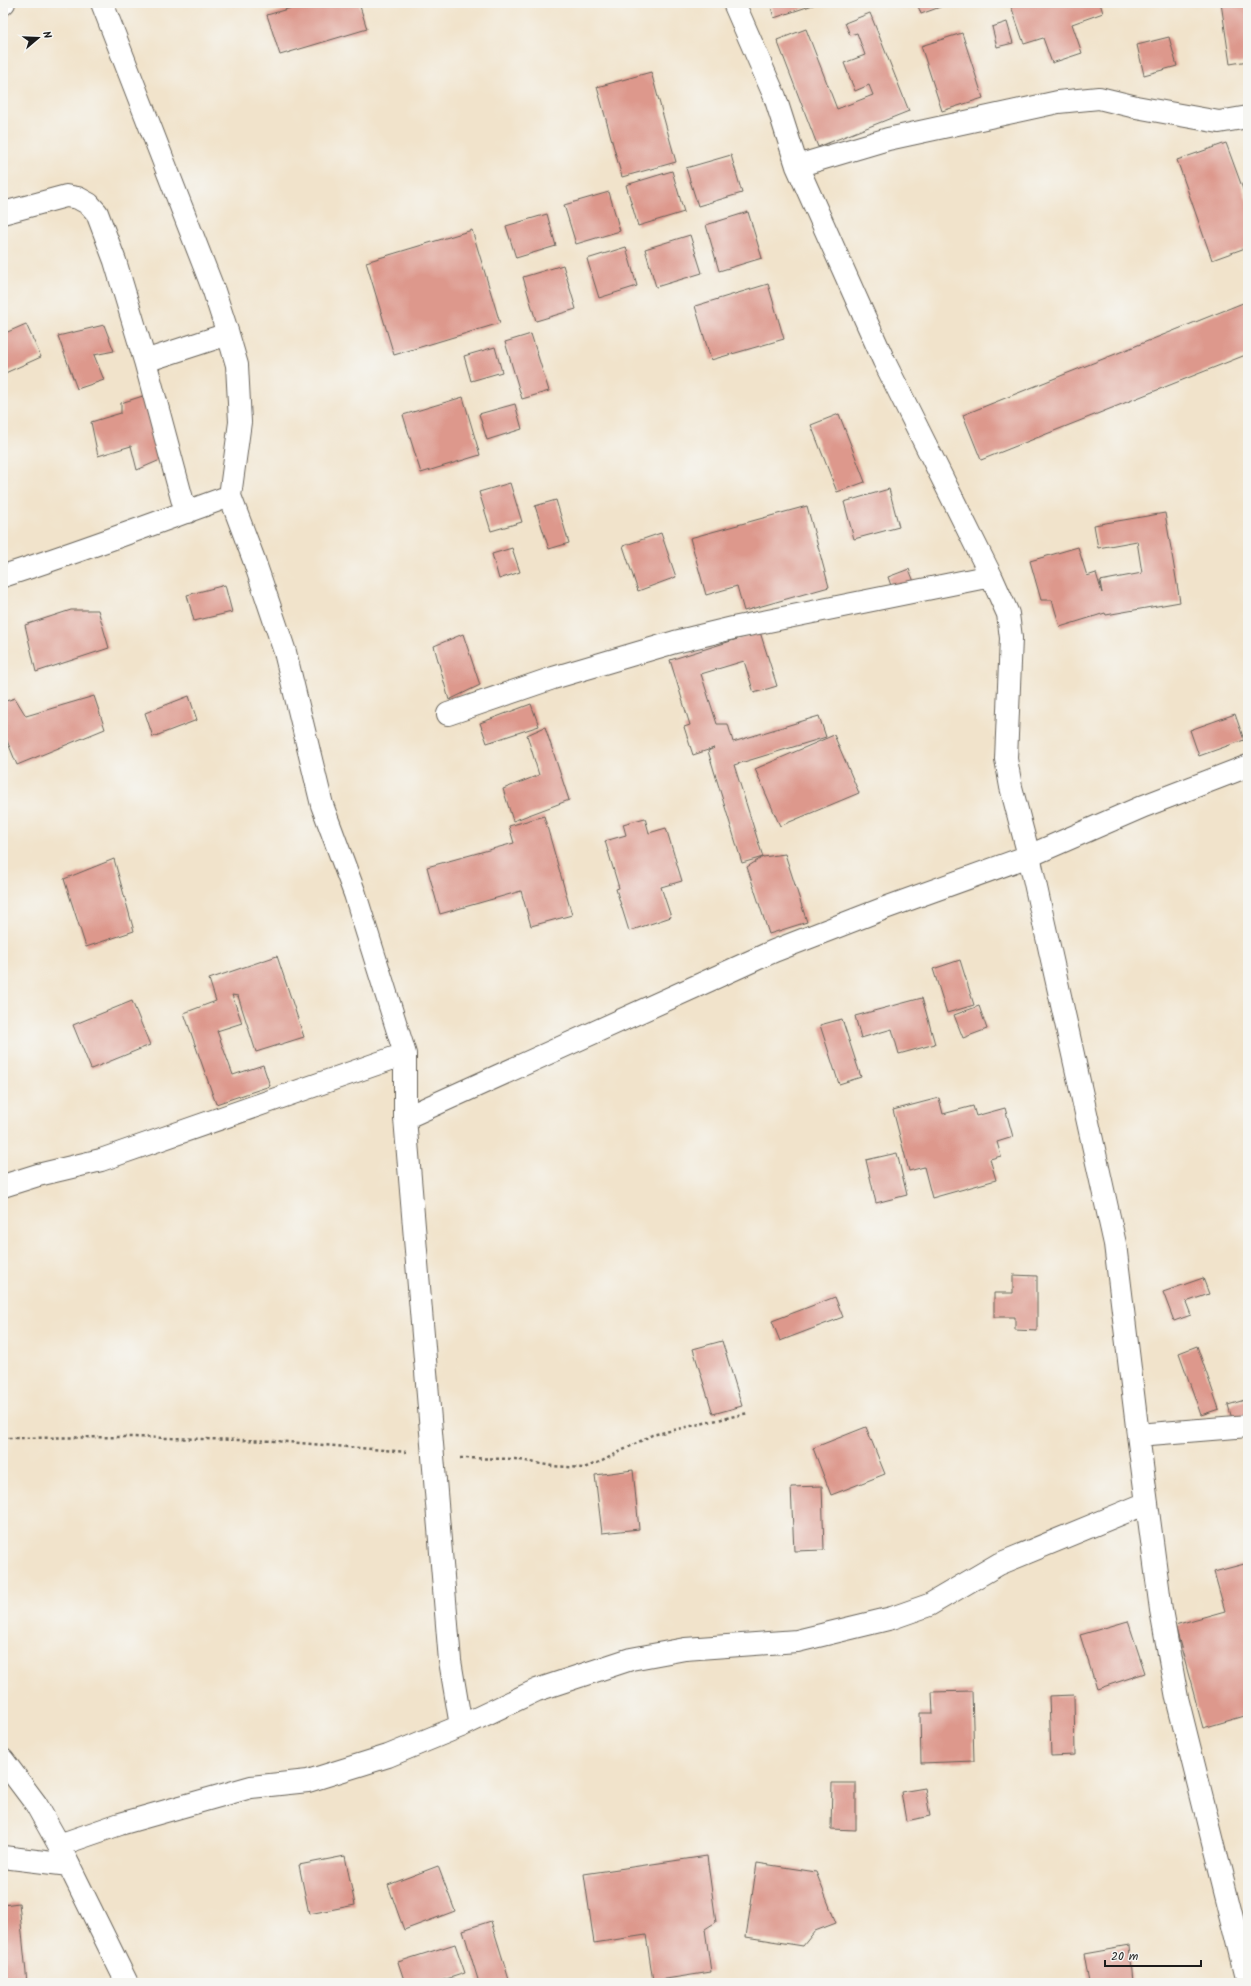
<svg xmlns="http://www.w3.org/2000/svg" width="1251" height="1986" font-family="Kalam,sans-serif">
  <rect width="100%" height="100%" fill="#f6f6f2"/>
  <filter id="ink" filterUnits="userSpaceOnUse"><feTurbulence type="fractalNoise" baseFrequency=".025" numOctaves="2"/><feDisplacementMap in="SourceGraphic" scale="8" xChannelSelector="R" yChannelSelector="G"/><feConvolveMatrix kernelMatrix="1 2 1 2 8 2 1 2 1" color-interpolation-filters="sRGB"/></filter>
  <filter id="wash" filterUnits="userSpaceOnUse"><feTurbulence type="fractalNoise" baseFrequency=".012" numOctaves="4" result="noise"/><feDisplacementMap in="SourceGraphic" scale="16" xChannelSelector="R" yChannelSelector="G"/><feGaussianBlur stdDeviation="0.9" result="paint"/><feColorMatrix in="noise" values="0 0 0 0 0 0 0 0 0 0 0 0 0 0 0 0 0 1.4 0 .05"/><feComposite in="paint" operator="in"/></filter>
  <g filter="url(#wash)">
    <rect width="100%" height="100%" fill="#f1e3cb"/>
    <g id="blocks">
      <!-- building -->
      <path fill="#dd988c" d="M308 3H359L367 29 280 55 267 15Z
        M770 3H819L774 18Z
        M917 3H951L921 14Z
        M1010 3H1100L1103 13 1072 24 1082 53 1052 63 1043 38 1024 44Z
        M1221 3H1248V61L1230 64Z
        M870 13 909 111 818 147 777 40 806 29 837 109 873 95 869 85 855 91 844 63 865 55 857 33 850 35 845 23Z
        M1007 22 1013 43 997 47 992 27Z
        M962 33 983 98 942 111 921 46Z
        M1169 37 1177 66 1144 75 1137 45Z
        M651 72 676 162 622 177 597 87Z
        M1226 143 1248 203V247L1212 260 1177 160Z
        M731 155 742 193 698 206 686 168Z
        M672 171 684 212 638 226 626 185Z
        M609 192 620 231 576 244 564 205Z
        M748 212 762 258 719 271 706 225Z
        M547 214 556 246 516 258 506 226Z
        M472 230 500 323 394 355 366 262Z
        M690 235 702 273 656 287 645 249Z
        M626 247 637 286 599 298 587 259Z
        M563 265 576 309 536 321 523 277Z
        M768 284 784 339 711 360 695 306Z
        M1248 301V354L981 460 963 415Z
        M26 324 41 357 3 374V334Z
        M104 325 114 351 94 355 104 380 77 389 58 336Z
        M531 334 549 391 522 399 505 342Z
        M495 347 502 372 471 381 464 356Z
        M149 394 167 457 137 470 131 446 98 456 91 422 121 413V403Z
        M463 397 480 455 421 473 403 415Z
        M515 404 522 429 487 440 479 414Z
        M839 414 865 482 837 492 811 425Z
        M510 483 522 522 491 531 479 492Z
        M889 489 899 527 854 539 844 502Z
        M556 500 569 543 549 549 535 506Z
        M807 506 829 587 744 611 737 586 706 595 690 538Z
        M1165 513 1180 602 1106 615 1105 613 1060 627 1052 600H1041L1030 561 1078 547 1087 576 1096 573 1102 593 1100 581 1142 573 1137 541 1098 548 1094 525Z
        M661 533 676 577 638 591 623 546Z
        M512 548 520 572 499 579 492 554Z
        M909 569 916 587 894 594 888 577Z
        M225 585 232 612 194 621 187 595Z
        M71 610H98L109 648 36 672 25 625Z
        M760 632 777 686 754 693 744 661 701 674 717 724H728L733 742 819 716 826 737 734 765 763 857 785 854 807 922 769 934 747 867 763 857 742 863 708 751 714 748 693 755 684 727 690 725 670 660Z
        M463 634 480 685 449 700 434 646Z
        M94 696 105 729 17 765 3 731V702L15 698 26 716Z
        M189 696 197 720 153 737 145 713Z
        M531 704 539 726 487 743 480 723Z
        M1235 714 1244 740 1199 756 1190 730Z
        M545 727 569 800 513 821 503 789 539 775 527 735Z
        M834 735 859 793 780 826 755 769Z
        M544 816 572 915 531 926 521 891 440 914 427 867 514 843 509 826Z
        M645 818 649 833 666 828 682 881 661 887 671 917 629 931 616 889 619 888 605 841 626 835 623 824Z
        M114 859 134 931 86 947 64 879Z
        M277 956 304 1037 256 1052 238 996 232 995 242 1023 217 1031 233 1075 263 1065 270 1086 216 1104 184 1013 216 1001 209 979Z
        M960 960 974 1005 947 1013 933 969Z
        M922 998 935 1044 899 1054 892 1029 861 1038 855 1016Z
        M132 1001 150 1045 91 1069 73 1025Z
        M979 1006 987 1029 963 1038 954 1015Z
        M842 1019 861 1077 839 1084 820 1025Z
        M939 1098 943 1114 973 1106 976 1116 1005 1108 1013 1137 997 1142 1001 1156 990 1159 996 1180 932 1198 924 1167 909 1171 893 1110Z
        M897 1153 907 1195 876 1203 866 1160Z
        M1013 1275 1037 1276V1331L1015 1330V1317H994V1293H1013Z
        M1203 1278 1209 1294 1186 1302 1191 1315 1174 1321 1163 1292Z
        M835 1297 843 1317 780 1341 772 1321Z
        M722 1341 742 1406 713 1414 693 1349Z
        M1197 1346 1219 1409 1201 1415 1179 1353Z
        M1248 1399V1417L1233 1422 1228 1405Z
        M866 1427 885 1474 831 1495 813 1448Z
        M633 1470 639 1529 602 1533 595 1475Z
        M822 1486 824 1550 794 1551 791 1487Z
        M1248 1563V1715L1203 1728 1175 1625 1225 1611 1214 1572Z
        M1128 1621 1145 1673 1097 1689 1080 1635Z
        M972 1691 974 1761 921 1763 920 1713H933L932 1692Z
        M1074 1695 1075 1755 1051 1756 1049 1696Z
        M832 1783H856V1830L831 1829Z
        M925 1788 930 1816 906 1821 901 1792Z
        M345 1856 355 1905 309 1914 299 1865Z
        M707 1856 716 1922 705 1929 711 1972 653 1981 646 1935 594 1943 584 1874Z
        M757 1863 816 1872 836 1923 815 1931 803 1946 746 1937Z
        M438 1866 455 1911 404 1930 388 1885Z
        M19 1903 27 1983H3V1905Z
        M491 1921 510 1983H479L463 1930Z
        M455 1944 465 1973 434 1983H405L398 1962Z
        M1129 1946 1132 1983H1089L1084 1954Z"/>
    </g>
  </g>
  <g filter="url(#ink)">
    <use href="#blocks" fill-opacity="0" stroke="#676259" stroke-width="1"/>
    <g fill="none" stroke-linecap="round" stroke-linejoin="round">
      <defs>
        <path id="street" d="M102 3 214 291 228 334 237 365 240 422 230 496 254 560 285 652 322 805 355 894 405 1054V1118L450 1661 461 1726
          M734 3 775 97 797 166 884 361 991 576 1008 614 1011 638 1006 759 1011 787 1029 856 1115 1244 1138 1435 1161 1610 1177 1698 1248 1982
          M3 4 4 3
          M797 166 888 139 1058 102 1099 98 1136 107 1219 122 1248 117
          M3 213 66 196 78 198 89 204 97 213 115 261 145 361 182 499 188 512
          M145 361 228 334
          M3 576C79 552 155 523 230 496
          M448 714 553 678 675 642 733 628 991 576
          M405 1118 774 951 885 908 1029 856 1144 806 1248 766
          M3 1186 38 1175 101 1160 405 1054
          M1138 1435 1248 1426
          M3 1760 36 1804 59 1845 127 1983
          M59 1845 120 1824 251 1787 308 1781 388 1756 461 1726 537 1690 631 1659 685 1649 797 1641 892 1618 929 1605 999 1564 1147 1503
          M3 1857 69 1865"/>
      </defs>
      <!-- street casing -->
      <use href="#street" stroke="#676259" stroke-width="24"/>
      <!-- path -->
      <path stroke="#676259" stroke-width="2.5" stroke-dasharray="3 3" stroke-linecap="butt" d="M3 1440 9 1438 131 1437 277 1441 406 1452
        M460 1458 515 1459 552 1466 584 1468 602 1461 652 1435 748 1413"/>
      <!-- street -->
      <use href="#street" stroke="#fff" stroke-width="22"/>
    </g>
  </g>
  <!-- margin -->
  <rect width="1251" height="1986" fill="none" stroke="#f6f6f2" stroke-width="16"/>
  <!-- north arrow -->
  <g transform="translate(38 38) rotate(71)" stroke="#f6f6f2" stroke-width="3" paint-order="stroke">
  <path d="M0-3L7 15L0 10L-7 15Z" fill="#1c1c1c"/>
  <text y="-6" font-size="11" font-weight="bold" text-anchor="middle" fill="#1c1c1c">N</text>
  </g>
  <!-- scale -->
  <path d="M1105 1960v6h96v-6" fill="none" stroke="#1c1c1c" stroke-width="2"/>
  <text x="1111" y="1960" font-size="12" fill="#1c1c1c" stroke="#f6f6f2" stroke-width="3" paint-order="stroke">20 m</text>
</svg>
